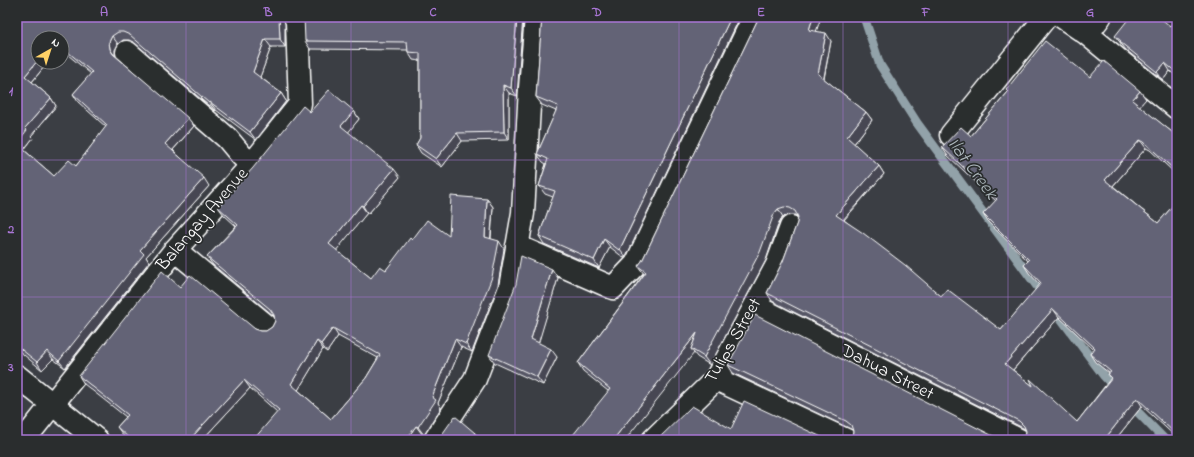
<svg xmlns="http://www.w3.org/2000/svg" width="1194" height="457" font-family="'Indie Flower',sans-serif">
  <rect width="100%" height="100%" fill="#3b3e44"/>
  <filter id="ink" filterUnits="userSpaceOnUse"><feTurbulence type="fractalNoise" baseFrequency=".025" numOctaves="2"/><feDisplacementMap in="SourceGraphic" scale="8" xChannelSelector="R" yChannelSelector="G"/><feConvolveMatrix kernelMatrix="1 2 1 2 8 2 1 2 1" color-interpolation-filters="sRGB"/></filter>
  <g filter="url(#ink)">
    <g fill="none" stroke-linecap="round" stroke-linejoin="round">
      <!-- stream -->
      <path stroke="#92a2a9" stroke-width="9" d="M864 17 880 65 917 123 1045 297
        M1054 309 1104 376 1117 390
        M1130 404 1165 440"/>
      <defs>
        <path id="minor" d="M1062 17 1087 34 1177 108
          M1087 34 1100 17
          M127 52 227 138 242 156 252 163
          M951 135 1046 17
          M517 246 613 288 636 264 754 17
          M175 250 268 327
          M755 306 1019 440
          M17 376 97 440
          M716 379 846 440
          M24 440 175 250 249 168 300 104 297 21 295 17
          M435 440 475 379 510 288 523 213 530 88 536 17
          M653 440 716 379 777 265 791 227"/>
      </defs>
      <!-- minor casing -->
      <use href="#minor" stroke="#fff" stroke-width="25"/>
      <!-- minor -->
      <use href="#minor" stroke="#2a2d2e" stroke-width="22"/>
    </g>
    <!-- wall -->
    <path fill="#565665" stroke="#fff" fill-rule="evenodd" d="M18 17H283L285 24V47H271L260 77 281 93 286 101 256 140 216 110 215 111 135 43 129 40H123L118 44 115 50V55L194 126 173 150 209 186 146 257 149 262 65 368 53 359 42 370 18 350 17 351V18ZM38 38H62V50L91 74 73 94 78 102 106 127 76 166 54 176 24 150 33 138 31 136 56 106 51 98 32 82 48 62H38Z
      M523 17 517 96 509 93V140L462 141 442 167 421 153 416 145 420 138V61L413 60 408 52V50L310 49 305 41Z
      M542 17H740L626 257 624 258 610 247 599 268 544 244 539 236 553 197 545 194 539 186 546 164 543 162 537 154 556 111 542 105 536 97Z
      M759 17H821L816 31 831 41 824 79 866 112 872 120 854 144 879 166 884 174 844 220 941 296 1001 330 1040 285 1029 273 1024 265 1028 261 988 222 983 214 996 201 947 155 942 147 971 136 1008 92 1006 90 1090 77 1146 99 1139 106 1177 136V175L1150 150 1146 148 1113 186 1158 223 1177 201V438L1142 406 1115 440H1022L1025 437 1026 431 1025 429 772 301 767 293 783 261 797 223 798 217 796 215H789L783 217 779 222 766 260 710 365 697 357 694 353 608 391 583 371 578 363 644 274 638 266 642 261ZM1059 317 1093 349 1090 354 1095 362 1109 373 1108 374 1111 378 1077 422 1013 370Z
      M1177 18V77L1170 71 1163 80 1126 50 1115 36 1170 26Z
      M354 111 359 119 348 132 400 177 368 214 367 213 336 250 371 278 386 270 412 240 449 236 487 199 493 207 491 239 504 249 498 285 472 352 461 347 438 403 441 408 424 435 422 434 277 412 250 388 202 440H128L123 435 117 427 126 417 84 384 79 376 180 287 255 329 261 331H266L272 327 275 321 274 316 213 265 207 257 236 226 224 215 218 207 310 112ZM338 336 378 358 366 378 331 419 298 390 323 349 327 352Z
      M558 278 538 343 557 357 543 385 495 363 489 355Z
      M728 365 1001 440 852 437 853 431 851 429 733 373Z"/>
    <!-- shaded-wall -->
    <path fill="#464653" stroke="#fff" d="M279 17H283L285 24V47L280 39Z
      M517 17H523L517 96 511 88Z
      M731 17H740L626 257 620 249Z
      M813 17H821L814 38 809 30Z
      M826 33 831 41 823 82 818 74Z
      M112 36 118 44 115 50V56L110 49 109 42Z
      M265 39 271 47 259 80 253 72Z
      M38 60V62H48L31 83 25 76Z
      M1165 63 1170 71 1163 80 1157 72Z
      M503 85 509 93V140L504 132Z
      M1140 91 1146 99 1138 108 1132 100Z
      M281 93 286 101 256 140 250 132Z
      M51 98 56 106 31 136 33 138 22 152 17 145V143L25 128Z
      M210 102 216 110 215 111 209 103Z
      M354 111 359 119 347 134 341 126Z
      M866 112 872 120 853 145 847 137Z
      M188 118 194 126 171 152 165 144Z
      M457 133 462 141 442 167 436 159Z
      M1140 140 1146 148 1111 188 1105 180Z
      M879 166 884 174 841 222 836 215Z
      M394 169 400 177 368 214 363 206Z
      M204 178 209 186 146 257 149 262 65 368 59 361 140 250Z
      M487 199 493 207 490 245 485 237Z
      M361 205 367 213 335 252 329 244Z
      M778 209 783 217 779 222 766 260 710 365 704 357 774 214Z
      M604 239 610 247 599 268 594 260Z
      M499 241 504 249 498 285 472 352 466 344Z
      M552 269 558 278 537 348 531 339Z
      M1053 309 1059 317 1011 372 1005 364Z
      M333 328 338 336 327 352 321 344Z
      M697 333 691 349 694 353 625 440H613Z
      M455 339 461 347 438 403 441 408 424 435 418 427 432 397Z
      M317 341 323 349 297 392 291 384Z
      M551 349 557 357 543 385 537 377Z
      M47 351 53 359 42 370 37 362Z
      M244 380 250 388 202 440H194L192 437Z
      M1137 398 1142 406 1115 440H1104Z
      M416 426 422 434 417 440H406Z
      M475 433 480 440H476L473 435Z"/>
    <!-- building -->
    <path fill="#646476" stroke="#fff" fill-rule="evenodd" d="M18 17H279L280 39H265L253 72 281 93 250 132 210 102 209 103 130 35 123 32H118L112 36 109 42 110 49 113 54 188 118 165 144 204 178 140 250 144 254 59 361 47 351 37 362 17 346V144L54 176 69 160 76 166 107 125 73 94 92 72 62 47V38H38V60L25 76 51 98 25 128 27 130 17 143V18Z
      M304 17H517L511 88 503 85 504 132 457 133 436 159 416 145 420 138V53L408 52 407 42 305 41Z
      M542 17H731L620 249 619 250 604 239 594 260 539 236 555 191 539 186 548 159 537 154 558 106 536 97Z
      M759 17H813L809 30 826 33 818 74 866 112 847 137 879 166 836 215 863 233 905 265 941 296 947 289 1001 330 1041 283 1024 265 1029 260 983 214 997 199 942 147 961 127 971 136 1008 92 1006 90 1045 41 1090 77 1104 61 1140 91 1132 100 1177 136V172L1144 142 1140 140 1105 180 1158 223 1177 201V435L1137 398 1104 440H1057L1056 438 1055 440H1022L1025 437 1026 431 1024 426 1019 421 767 293 783 261 797 223 798 217 795 211 790 208 784 207 778 209 774 214 760 252 704 357 691 349 697 333 613 440H569L610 389 578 363 646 272 638 266 642 261ZM1053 309 1095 348 1090 354 1111 372 1108 374 1112 378 1077 422 1030 379 1033 386 1005 364Z
      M1130 17H1159L1170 26 1177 18V73L1165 63 1157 72 1120 42 1121 41 1115 36Z
      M329 90 354 111 341 126 394 169 363 206 361 205 329 244 371 278 380 266 386 270 410 238 412 240 427 220 449 236 451 196 487 199 485 237 499 241 492 277 466 344 455 339 432 397 436 400 418 427 416 426 406 440H253L279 410 244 380 192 437 196 440H131L117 427 128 415 79 376 162 271 180 287 190 275 255 329 261 331H266L272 327 275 321 274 315 270 309 207 257 238 225 218 207 253 168 303 106 310 112ZM333 328 380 355 366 378 331 419 291 384 317 341 321 344Z
      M521 256 552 269 531 339 551 349 537 377 489 355 516 284Z
      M755 315 1001 440H849L852 437 853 431 851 425 846 421 728 365Z
      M744 401 828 440H657L692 406 731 429Z
      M455 416 475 433 473 435 478 440H438Z"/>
  </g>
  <!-- grid -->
  <path fill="none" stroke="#a976d5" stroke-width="1" stroke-opacity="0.55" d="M186 17V440M351 17V440M515 17V440M679 17V440M843 17V440M1008 17V440M17 160H1177M17 297H1177"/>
  <g text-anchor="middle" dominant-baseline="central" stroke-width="3.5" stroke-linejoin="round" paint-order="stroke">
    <!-- street labels -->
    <g font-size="18" fill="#fff" stroke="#2a2d2e">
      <text transform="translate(203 220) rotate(-49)">Balangay Avenue</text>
      <text transform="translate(734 341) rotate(-60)">Tulips Street</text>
      <text transform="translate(887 373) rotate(27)">Dahua Street</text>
    </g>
    <!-- water labels -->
    <g font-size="19" font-style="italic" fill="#aeb9be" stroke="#2a2d2e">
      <text transform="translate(972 169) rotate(54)">Ilat Creek</text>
    </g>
  </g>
  <!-- margin -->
  <rect width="1194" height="457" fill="none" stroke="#2a2d2e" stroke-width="44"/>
  <!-- north arrow -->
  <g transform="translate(50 50) rotate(39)"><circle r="19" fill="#2a2d2e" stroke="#7f8182"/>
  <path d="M0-3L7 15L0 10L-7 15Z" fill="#ffd166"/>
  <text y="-6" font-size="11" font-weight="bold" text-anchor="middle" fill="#ffffff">N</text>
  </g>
  <rect x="22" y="22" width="1150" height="413" fill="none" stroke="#a976d5" stroke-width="1.5"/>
  <g font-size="13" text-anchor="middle" font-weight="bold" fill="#a976d5">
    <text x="104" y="16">A</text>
    <text x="268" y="16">B</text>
    <text x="433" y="16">C</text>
    <text x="597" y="16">D</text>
    <text x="761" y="16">E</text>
    <text x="926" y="16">F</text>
    <text x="1090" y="16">G</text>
    <text x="11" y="95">1</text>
    <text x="11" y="233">2</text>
    <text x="11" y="371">3</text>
  </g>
</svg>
